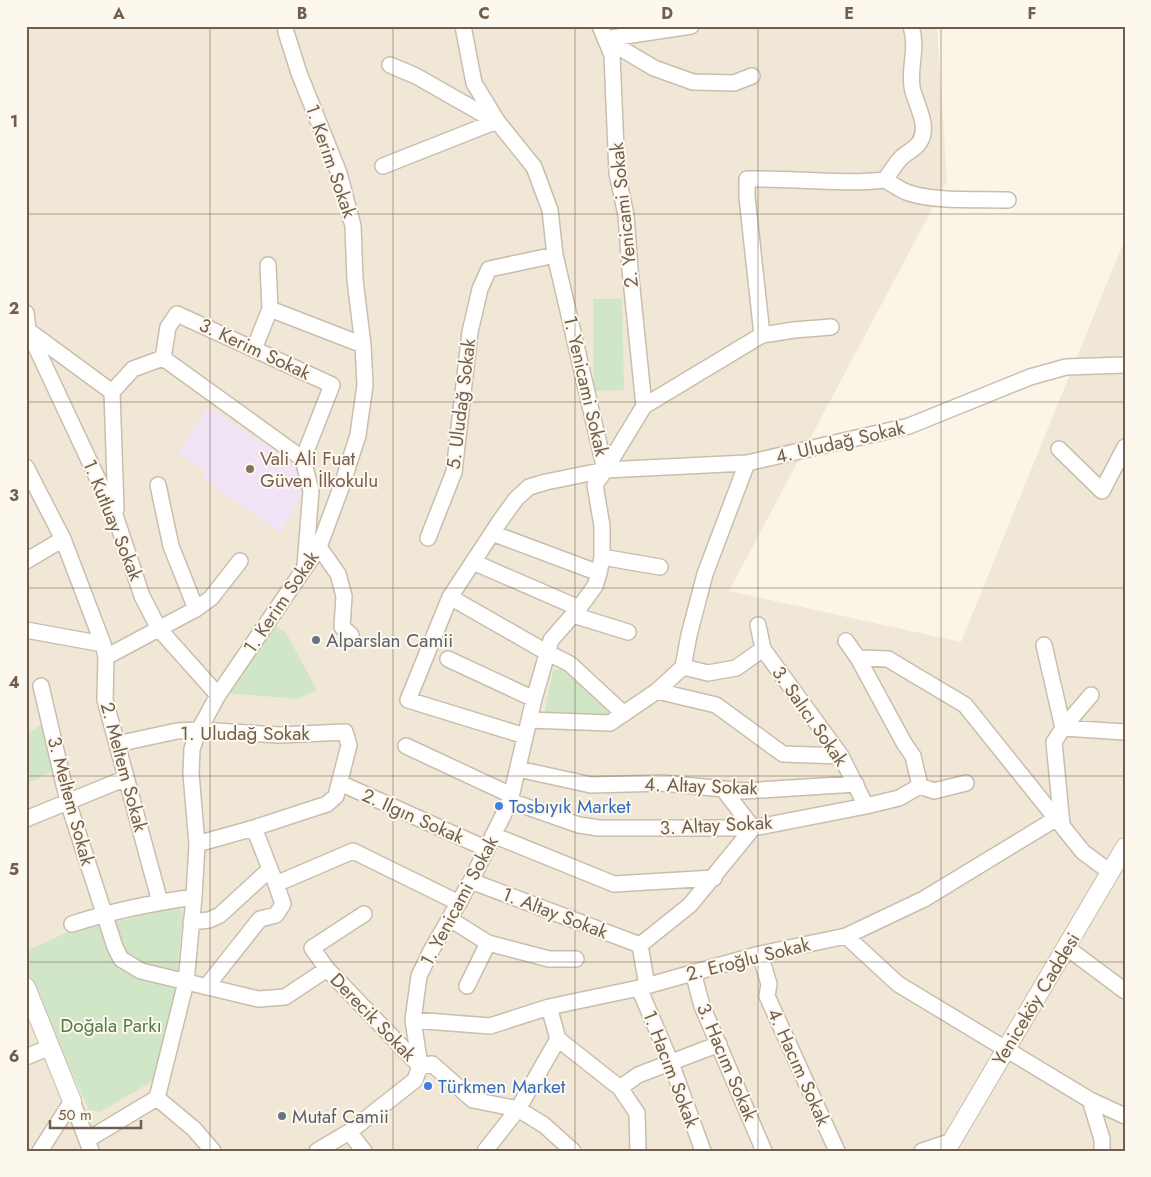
<svg xmlns="http://www.w3.org/2000/svg" width="1151" height="1177" font-family="Jost,sans-serif">
  <rect width="100%" height="100%" fill="#faf5e7"/>
  <!-- residential -->
  <path fill="#f1e7d6" d="M26 26H937L947 181 729 591 961 642 1125 239V1151H26Z"/>
  <!-- education -->
  <path fill="#f1e4f6" d="M208 407 298 466 304 489 280 533 202 477 206 471 178 453Z"/>
  <!-- green -->
  <path fill="#d0e6c7" d="M593 299H622L624 390 594 391Z
    M276 626 286 633 317 690 298 699 226 693 268 634Z
    M564 669 612 714 609 719 544 714 553 670Z
    M45 723 55 769 29 783 26 774V734Z
    M178 906 183 915 177 972 142 969 124 956 116 922Z
    M97 919 112 953 128 973 177 983 156 1079 100 1112 89 1110 26 973V951Z"/>
  <g fill="none" stroke-linecap="round" stroke-linejoin="round">
    <defs>
      <path id="minor" d="M600 26 612 55 617 173 626 215 630 269 644 406
        M911 26C918 49 909 65 912 87 915 104 931 126 919 143 915 149 906 153 901 158 895 164 890 173 885 180 892 184 899 189 906 192 932 202 980 199 1008 200
        M605 39 654 68 693 82 734 83 752 76
        M605 39 691 26
        M390 65 416 76 495 121
        M383 166 497 121
        M270 309 363 345
        M26 313 28 330 27 340
        M28 330 116 518 142 596 159 629 218 695
        M29 331 112 392
        M762 335 747 197V179C793 178 839 185 885 180
        M254 349 270 309 268 265
        M163 358 168 327 177 314 332 385 303 459 311 491 305 566
        M163 358 303 459
        M1059 449 1102 491 1125 447
        M26 467 63 539 103 644 106 657 105 700 160 902
        M605 470 644 406 762 335 794 330 831 327
        M158 485 171 546 196 609
        M116 510 112 392 133 369 163 358
        M492 533 599 573
        M428 538 454 472 470 332 480 289 489 269 555 255
        M319 547 338 574 344 596 342 627 351 635
        M602 557 660 567
        M26 561 63 539
        M473 562 579 608
        M450 597 546 652 570 664 624 714
        M573 615 628 632
        M758 625 763 649 841 756 866 806
        M26 630 103 644
        M846 641 858 658 904 743 913 756 920 786
        M1044 645 1063 728 1054 742 1062 825
        M106 657 196 609 211 598 240 561
        M858 658 888 659 965 705 1083 852 1110 872
        M448 659 534 699
        M683 667 708 673 736 668 763 649
        M41 686 68 802 115 947 121 959 141 971 258 999 285 997 327 969 420 1066 432 1064 473 1100 518 1109 544 1125 573 1151
        M657 691 716 705 783 754 841 756
        M529 720 610 723 657 691 683 667 689 635 705 574 747 463
        M1063 728 1125 732
        M1063 728 1091 695
        M525 736 408 700 450 597 500 521 516 499 529 487 546 482 605 470 747 463 909 426 1030 377 1066 367 1125 365
        M117 744 177 731 199 730 280 735 345 732 349 745 336 796 327 804 254 828 197 844
        M406 746 511 795
        M518 769 591 785 663 783 744 791 856 784
        M340 783 487 849
        M920 786 934 791 966 783
        M510 801 579 825 599 828H753L866 806 899 798 920 786
        M26 819 126 778
        M254 828 270 869
        M493 835 614 884 714 878
        M471 881 640 945
        M450 919 488 943 549 959H576
        M191 922 209 920 220 915 270 869 276 884 353 851 459 903
        M72 924C112 911 152 903 194 897
        M846 936 898 984 1090 1100 1125 1116
        M1066 947 1125 991
        M760 954 769 984 767 996 837 1151
        M327 969 312 948 364 914
        M693 972 702 1006 764 1151
        M467 986 488 943
        M647 986 640 945 690 905 753 828 723 789
        M206 987 260 919 276 915 283 904 276 884
        M639 988 671 1063 703 1151
        M549 1007 558 1039 620 1088 637 1113 638 1151
        M413 1020 490 1026 549 1007 639 988 760 954 846 936 924 899 1057 818
        M26 1057 50 1047
        M620 1088 638 1075 719 1044
        M157 1098 194 1129 213 1151
        M1090 1100 1102 1139V1151
        M72 1101 91 1151
        M349 1132 364 1151
        M87 1140 157 1098 186 982 194 897 197 844 191 774 192 749 199 730 218 695 319 547 342 485 358 435 365 385 363 345 355 280 353 226 339 173 299 73 286 32 285 26
        M40 1151 72 1101
        M317 1151 349 1132 415 1080 420 1066 413 1020 419 976 431 951 471 881 510 801 534 699 551 640 579 608 595 586 599 573 602 557V526L595 485 605 470 555 255 550 210 534 167 497 121 474 83 463 26
        M485 1151 518 1109 558 1039
        M922 1151 952 1141"/>
      <path id="tertiary" d="M26 987 72 1101
        M946 1151 1125 847"/>
    </defs>
    <!-- minor casing -->
    <use href="#minor" stroke="#cbbdae" stroke-width="18"/>
    <!-- tertiary casing -->
    <use href="#tertiary" stroke="#cbbdae" stroke-width="20"/>
    <!-- minor -->
    <use href="#minor" stroke="#fff" stroke-width="15"/>
    <!-- tertiary -->
    <use href="#tertiary" stroke="#fff" stroke-width="18"/>
  </g>
  <!-- grid -->
  <path fill="none" stroke="#715e4e" stroke-width="1" stroke-opacity="0.55" d="M210 26V1151M393 26V1151M575 26V1151M758 26V1151M941 26V1151M26 214H1125M26 402H1125M26 588H1125M26 776H1125M26 962H1125"/>
  <!-- markers -->
  <circle fill="#8d6e63" stroke="#fdf8ed" stroke-width="2" cx="250" cy="469" r="5"/>
  <g fill="#6b7280" stroke="#fdf8ed" stroke-width="2">
    <circle cx="316" cy="640" r="5"/>
    <circle cx="282" cy="1116" r="5"/>
  </g>
  <g fill="#3f7fe0" stroke="#fdf8ed" stroke-width="2">
    <circle cx="499" cy="806" r="5"/>
    <circle cx="428" cy="1086" r="5"/>
  </g>
  <g text-anchor="middle" dominant-baseline="central" stroke-width="4" stroke-linejoin="round" paint-order="stroke">
    <!-- street labels -->
    <g font-size="19" fill="#715e4e" stroke="#fdf8ed">
      <text transform="translate(331 161) rotate(71)">1. Kerim Sokak</text>
      <text transform="translate(624 215) rotate(-96)">2. Yenicami Sokak</text>
      <text transform="translate(255 349) rotate(25)">3. Kerim Sokak</text>
      <text transform="translate(586 386) rotate(77)">1. Yenicami Sokak</text>
      <text transform="translate(461 404) rotate(-83)">5. Uludağ Sokak</text>
      <text transform="translate(840 442) rotate(-13)">4. Uludağ Sokak</text>
      <text transform="translate(113 520) rotate(68)">1. Kutluay Sokak</text>
      <text transform="translate(281 602) rotate(-56)">1. Kerim Sokak</text>
      <text transform="translate(810 716) rotate(55)">3. Salıcı Sokak</text>
      <text x="245" y="733">1. Uludağ Sokak</text>
      <text transform="translate(124 767) rotate(75)">2. Meltem Sokak</text>
      <text transform="translate(701 786) rotate(2)">4. Altay Sokak</text>
      <text transform="translate(71 801) rotate(75)">3. Meltem Sokak</text>
      <text transform="translate(413 816) rotate(24)">2. Ilgın Sokak</text>
      <text transform="translate(716 825) rotate(-3)">3. Altay Sokak</text>
      <text transform="translate(459 901) rotate(-62)">1. Yenicami Sokak</text>
      <text transform="translate(555 913) rotate(21)">1. Altay Sokak</text>
      <text transform="translate(748 959) rotate(-14)">2. Eroğlu Sokak</text>
      <text transform="translate(1036 999) rotate(-59)">Yeniceköy Caddesi</text>
      <text transform="translate(373 1017) rotate(46)">Derecik Sokak</text>
      <text transform="translate(727 1062) rotate(67)">3. Hacım Sokak</text>
      <text transform="translate(799 1067) rotate(66)">4. Hacım Sokak</text>
      <text transform="translate(671 1069) rotate(69)">1. Hacım Sokak</text>
    </g>
    <!-- education labels -->
    <g font-size="19" fill="#785e54" stroke="#fdf8ed" text-anchor="start">
      <text x="260" y="458">Vali Ali Fuat<tspan x="260" dy="22">Güven İlkokulu</tspan></text>
    </g>
    <!-- worship labels -->
    <g font-size="19" fill="#5b616d" stroke="#fdf8ed" text-anchor="start">
      <text x="326" y="640">Alparslan Camii</text>
      <text x="292" y="1116">Mutaf Camii</text>
    </g>
    <!-- shop labels -->
    <g font-size="19" fill="#366cbe" stroke="#fdf8ed" text-anchor="start">
      <text x="509" y="806">Tosbıyık Market</text>
      <text x="438" y="1086">Türkmen Market</text>
    </g>
    <!-- park labels -->
    <g font-size="19" fill="#547a4b" stroke="#fdf8ed">
      <text x="111" y="1025">Doğala Parkı</text>
    </g>
  </g>
  <!-- border -->
  <rect width="1151" height="1177" fill="none" stroke="#fdf8ed" stroke-width="55"/>
  <!-- scale -->
  <path d="M50 1120v8h91v-8" fill="none" stroke="#715e4e" stroke-width="2.5"/>
  <text x="58" y="1120" font-size="15" fill="#715e4e" stroke="#fdf8ed" stroke-width="4" paint-order="stroke">50 m</text>
  <rect x="28" y="28" width="1096" height="1122" fill="none" stroke="#715e4e" stroke-width="2"/>
  <g font-size="16" text-anchor="middle" font-weight="bold" fill="#715e4e">
    <text x="119" y="19">A</text>
    <text x="302" y="19">B</text>
    <text x="484" y="19">C</text>
    <text x="667" y="19">D</text>
    <text x="849" y="19">E</text>
    <text x="1032" y="19">F</text>
    <text x="14" y="127">1</text>
    <text x="14" y="314">2</text>
    <text x="14" y="501">3</text>
    <text x="14" y="688">4</text>
    <text x="14" y="875">5</text>
    <text x="14" y="1062">6</text>
  </g>
</svg>
